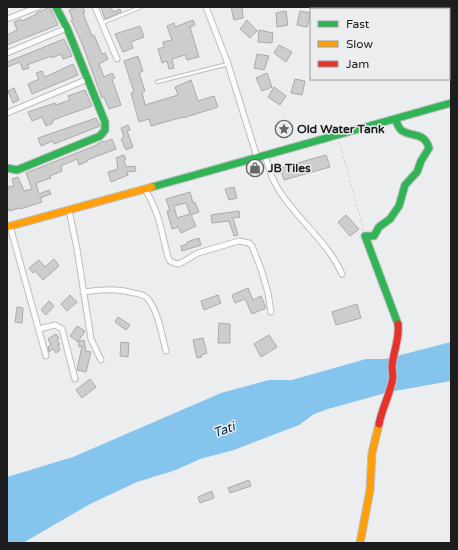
<svg xmlns="http://www.w3.org/2000/svg" width="458" height="550" font-family="'Varela Round',sans-serif">
  <rect width="100%" height="100%" fill="#ecedee"/>
  <!-- water -->
  <path fill="#85c4ed" d="M451 342V381L389 392 328 409 314 414 299 425 265 438 234 450 200 459 176 470 137 482 90 504 23 543H7V477L73 457 221 393 269 380H292L366 359H385Z"/>
  <!-- building -->
  <path fill="#cdcdcd" stroke="#abaaab" fill-rule="evenodd" d="M50 7 58 25 7 45V35L17 30 14 22 21 19 22 21 37 14 36 13Z
    M76 7H83L85 12 83 13 92 36 94 35 102 54 105 53 108 59 99 64 104 77 112 73 115 78 112 79 121 105 109 109 104 97 102 98 81 41 71 20H73L69 10Z
    M101 7H111L113 12 120 9 121 12 105 19Z
    M231 7H242L243 18 234 20Z
    M286 11 288 25 277 27 276 13Z
    M300 11 311 13 307 27 297 25Z
    M193 20 195 25 190 27 199 57 187 60 185 55 172 59 174 68 169 69 167 61 162 63 158 49 164 47 163 42 172 40 167 26 174 23 175 27Z
    M247 20 257 31 250 38 240 29Z
    M140 26 144 37 131 42 133 48 123 52 115 34Z
    M259 30 273 33 272 43 258 42Z
    M64 39 72 56 63 59 61 54 52 58 51 56 27 65 29 68 23 70 20 62 7 67V62Z
    M279 45 292 52 286 62 274 53Z
    M257 54 269 56 264 70 254 68Z
    M138 56 143 71 139 73 145 91 142 92 145 105 178 95 175 87 191 80 198 101 214 96 218 107 183 118V117L151 126 149 119 139 122 131 93 134 92 124 61Z
    M73 64 78 75 32 94 28 84 39 79 36 73 42 71 45 77Z
    M267 73 272 87 262 91 256 78Z
    M295 79 305 81 302 95 291 93Z
    M274 87 286 96 280 105 268 97Z
    M14 88 19 100 13 103 8 91Z
    M85 90 92 106 61 117 52 121 53 123 46 126 42 117 32 121 28 112 55 103 56 105 70 100 68 96Z
    M96 118 100 126 54 144 53 141 41 146 38 138Z
    M128 125 130 130 127 131 133 147 126 150 121 139 124 137 121 128Z
    M112 139 116 149 87 160 88 161 79 165 77 159 61 166 62 171 50 176 51 178 36 183 39 194 49 190 51 194 40 198 42 202 20 209V208L9 211 8 208H7V190H8V187L14 186 12 179 18 177 24 191 32 189 26 173 97 145V144L103 141 104 142Z
    M124 155 126 159 124 160 126 167 135 166 136 171 127 172 128 175 111 182 108 172 118 169 117 165H118L116 158Z
    M326 155 330 167 284 180 280 168Z
    M234 187 237 198 229 200 225 189Z
    M190 192 193 203 195 202 199 212 191 215 196 226 181 233 178 227 172 229 167 211H170L166 199ZM186 203 190 214 177 218 174 206Z
    M239 211 240 217 233 218 238 235 234 236 229 221 212 223 211 215Z
    M346 215 359 229 350 236 338 222Z
    M199 238 201 245 182 251 181 246 187 244V242Z
    M54 259 59 266 43 280 35 271 33 273 29 268 39 260 45 267Z
    M248 288 253 300 261 296 266 308 252 314 245 299 235 303 232 295Z
    M70 295 77 302 67 311 61 304Z
    M218 295 221 303 204 310 201 301Z
    M49 301 54 306 46 315 41 310Z
    M357 304 361 318 336 325 332 312Z
    M17 307 23 308 22 323 15 322Z
    M118 317 130 325 126 330 115 322Z
    M219 323 230 324V343H218Z
    M77 326 85 331 78 342 70 336Z
    M56 334 59 338 57 340 60 344 58 345 60 350 56 353 53 349 49 352 48 347 51 345 48 339Z
    M269 335 277 347 261 357 254 344Z
    M203 338 207 353 201 355 202 357 197 358 193 340Z
    M84 340 86 351 91 352 86 372 77 370 82 346 79 347 78 342Z
    M121 342 129 343 128 357 120 356Z
    M90 379 96 387 82 398 76 390Z
    M249 480 251 486 230 493 228 488Z
    M212 491 214 498 200 503 198 497Z"/>
  <g fill="none" stroke-linecap="round" stroke-linejoin="round">
    <defs>
      <path id="lane" d="M102 23 141 7
        M157 82 228 64"/>
      <path id="street" d="M95 7 117 59
        M206 7 228 64 257 157
        M7 19 38 7
        M7 53 67 28
        M7 113 88 79
        M265 155C268 166 271 177 277 187 295 218 327 240 342 274
        M145 189C160 214 161 230 168 257L170 261 174 263 179 264 198 253 239 241 249 243 252 246 261 269 268 293 271 312
        M69 210 77 249 91 339 101 360
        M10 226 46 356
        M83 292C103 290 114 288 134 293 139 294 145 295 148 299 158 311 162 336 166 351
        M39 329 55 325 62 329 75 379"/>
      <path id="fast" d="M395 119C397 123 398 127 401 130 412 138 424 131 429 148L421 161 417 172 405 185 399 206 390 219 379 227 374 236H365L398 324
        M7 168 17 170 100 136 105 130V122L67 28 56 7
        M152 187 451 103"/>
      <path id="slow" d="M7 227 152 187
        M360 543 370 490 372 453 379 424"/>
      <path id="jam" d="M379 424C382 409 389 396 392 382 394 377 392 372 392 367 393 352 400 339 398 324"/>
    </defs>
    <!-- lane casing -->
    <use href="#lane" stroke="#bcbdbe" stroke-width="4.5"/>
    <!-- street casing -->
    <use href="#street" stroke="#bcbdbe" stroke-width="7"/>
    <!-- fast casing -->
    <use href="#fast" stroke="#bcbdbe" stroke-width="9"/>
    <!-- slow casing -->
    <use href="#slow" stroke="#bcbdbe" stroke-width="9"/>
    <!-- jam casing -->
    <use href="#jam" stroke="#bcbdbe" stroke-width="9"/>
    <!-- path -->
    <path stroke="#d1d1d2" stroke-width="1" stroke-dasharray="3 2" stroke-linecap="butt" d="M339 141 364 231"/>
    <!-- lane -->
    <use href="#lane" stroke="#fcfcfc" stroke-width="2.5"/>
    <!-- street -->
    <use href="#street" stroke="#fcfcfc" stroke-width="5"/>
    <!-- fast -->
    <use href="#fast" stroke="#30b455" stroke-width="7"/>
    <!-- slow -->
    <use href="#slow" stroke="#ff9f0a" stroke-width="7"/>
    <!-- jam -->
    <use href="#jam" stroke="#e5322d" stroke-width="7"/>
  </g>
  <!-- icons -->
  <defs>
    <symbol id="sight-ring" viewBox="-11 -11 22 22"><circle r="9.5" fill="#ebedef" stroke="#656667" stroke-width="1.5"/><path d="M0-6L1.8-2.2L6-1.7L2.9 1.2L3.7 5.4L0 3.3L-3.7 5.4L-2.9 1.2L-6-1.7L-1.8-2.2Z" fill="#656667"/></symbol>
    <symbol id="shop-ring" viewBox="-11 -11 22 22"><circle r="9.5" fill="#ebedef" stroke="#656667" stroke-width="1.5"/><path d="M-5-2.5h2.3a2.7 3.5 0 0 1 5.4 0H5L5.5 6h-11ZM-1.5-2.5h3a1.5 2.3 0 0 0-3 0Z" fill="#656667"/></symbol>
  </defs>
  <g fill-rule="evenodd">
    <use href="#sight-ring" x="274" y="119" width="20" height="20"/>
    <use href="#shop-ring" x="245" y="158" width="20" height="20"/>
  </g>
  <g text-anchor="middle" dominant-baseline="central" stroke-width="3" stroke-linejoin="round" paint-order="stroke">
    <!-- poi labels -->
    <g font-size="12" font-weight="bold" fill="#1d1d1e" stroke="#ebedef" text-anchor="start">
      <text x="297" y="129">Old Water Tank</text>
      <text x="268" y="168">JB Tiles</text>
    </g>
    <!-- water labels -->
    <g font-size="13" font-style="italic" fill="#042d44" stroke="#ebedef">
      <text transform="translate(224 430) rotate(-20)">Tati</text>
    </g>
  </g>
  <!-- border -->
  <rect width="458" height="550" fill="none" stroke="#1d1d1e" stroke-width="16"/>
  <!-- legend -->
  <rect x="310" y="8" width="140" height="72" fill="#ebedef" stroke="#999a9b"/>
  <rect x="318" y="21" width="20" height="6" fill="#30b455" stroke="#999a9b"/>
  <text x="346" y="28" font-size="12" fill="#1d1d1e">Fast</text>
  <rect x="318" y="41" width="20" height="6" fill="#ff9f0a" stroke="#999a9b"/>
  <text x="346" y="48" font-size="12" fill="#1d1d1e">Slow</text>
  <rect x="318" y="61" width="20" height="6" fill="#e5322d" stroke="#999a9b"/>
  <text x="346" y="68" font-size="12" fill="#1d1d1e">Jam</text>
</svg>
